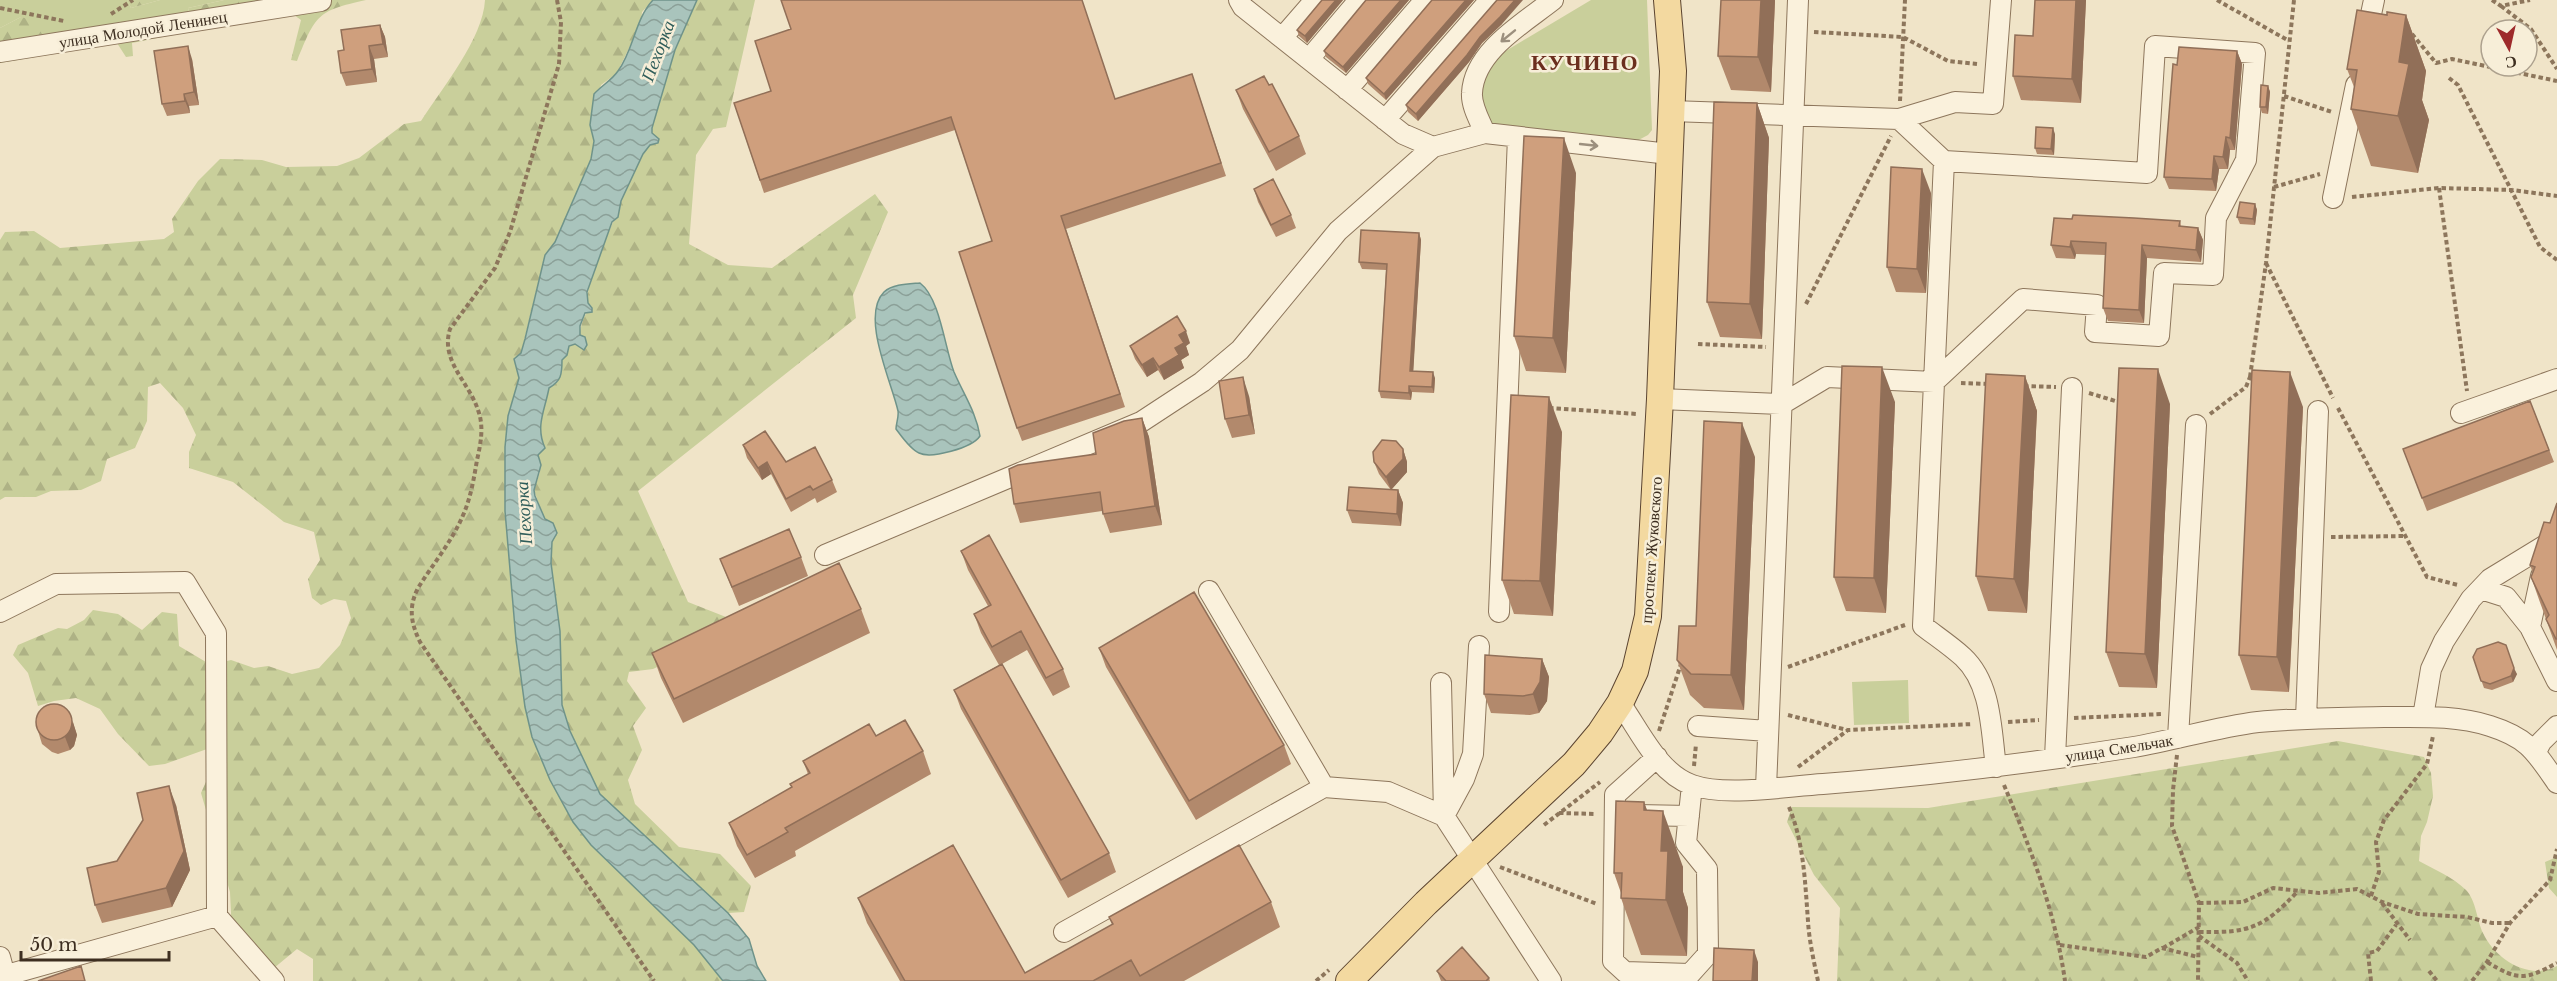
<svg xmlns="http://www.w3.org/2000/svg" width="2557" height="981" font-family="'Libre Baskerville',serif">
  <defs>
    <pattern id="forest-firs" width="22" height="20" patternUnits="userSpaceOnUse" patternTransform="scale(1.5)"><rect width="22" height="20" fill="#c9cf9b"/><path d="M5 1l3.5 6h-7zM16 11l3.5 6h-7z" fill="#aeb285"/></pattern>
    <pattern id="water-waves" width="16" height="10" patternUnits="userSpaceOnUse" patternTransform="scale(1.5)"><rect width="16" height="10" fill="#a9c4bc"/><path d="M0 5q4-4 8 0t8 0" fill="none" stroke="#8ba098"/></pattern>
  </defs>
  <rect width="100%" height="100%" fill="#f0e4c8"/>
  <!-- green -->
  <path fill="#c9cf9b" d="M0 0H127L131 8 160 0H224L188 8 193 31 132 43 133 56 126 57 117 43 0 63V43L21 17 0 28Z
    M1591 0H1647L1652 130 1648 135 1629 145 1503 129 1490 123 1479 112C1481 86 1482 75 1499 55Z
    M1908 680 1909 723 1854 725 1852 682Z"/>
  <!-- forest -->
  <path fill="url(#forest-firs)" d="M127 0H160L131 8Z
    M224 0H366C316 11 316 15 297 61L291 60 301 20 294 15 193 31 188 8Z
    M485 0H653L642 12 641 23 617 73 601 85 590 125 594 141 591 159 555 242 545 255 521 353 519 378 508 416 505 447V511L510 569 516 640 525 707 532 737 550 780 573 822 591 845 694 945 723 981H313V959L297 949 274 968 232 934 230 892 201 793 218 755 207 749 165 764 149 766 118 734 100 709 76 698 54 701 38 706 28 673 13 655 18 645 58 628 67 629 84 620 93 610 118 614 142 630 162 612 177 614 179 646 211 665 231 660 254 668 268 666 292 674 319 668 340 645 351 618 346 601 334 599 321 605 312 598 308 579 320 560 314 532 284 522 233 482 189 468V452L196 435 183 408 160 383 148 387 147 421 135 448 107 459 101 481 81 490 51 491 36 497H5L0 500V240L5 232 34 231 60 248 164 239 174 232 172 219 198 181 220 159 262 160 286 167 337 166 359 158 404 124 421 121C442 88 483 39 485 0Z
    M697 0H755L726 127 713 129 696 155 689 244 728 265 772 268 875 194 888 212 853 295 856 318 638 491 688 602 731 619 728 633 653 669 629 672 627 681 646 708 633 726 642 750 628 780 635 804 679 847 720 854 751 886 744 912 728 913 600 794 570 731 562 705 560 631 551 563 552 542 534 490 540 472 538 455 545 448C534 423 545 411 549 388 561 381 562 374 562 360L567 355 569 346 575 344C583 331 579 318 592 307L588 303C586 276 603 247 613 222L618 217 621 201 643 154 650 145 652 128 675 50Z
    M21 17 43 23 44 36 0 43V28Z
    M2338 741 2424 757 2431 773 2433 796 2427 822 2421 836 2419 861C2435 870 2453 877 2466 890 2476 900 2477 921 2483 933 2495 959 2529 981 2557 966V981H1837L1840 908 1814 875 1787 822 1792 807 1928 808Z
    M2557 857V897L2549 888 2545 862Z"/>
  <!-- water -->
  <path fill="url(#water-waves)" stroke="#6f938a" stroke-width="1.5" d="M653 0H697L675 50 652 128V133L659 139 658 143 650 145 643 154 621 201 618 217 612 222 587 292 588 303 592 308V312L585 313 580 326V335L585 337 587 345 584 350 575 344 569 346 567 355 562 360C562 375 561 381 549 388 545 410 535 426 545 448L538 455 541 465 534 490 535 496 545 519 553 523 557 533 552 542 551 563 560 631 562 705 570 731 600 794 728 913 749 939 757 966 766 981H723L694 945 591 845 573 822 550 780 532 737 525 707 516 640 505 511V447L508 416 519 378 514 359 521 353 525 339 545 255 555 242 591 159 594 141 590 125 594 94C601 86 612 80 618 71 634 49 635 19 653 0Z
    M920 283C940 298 945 349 954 372 964 395 976 412 980 436 972 448 931 459 919 453 910 449 902 437 896 429 896 423 899 417 898 411 892 383 860 316 884 292 893 284 908 284 920 283Z"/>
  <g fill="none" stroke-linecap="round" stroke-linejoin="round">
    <defs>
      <path id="minor" d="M1239 0 1243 7 1282 38
        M1315 0 1282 38 1403 134 1433 147
        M1553 0C1524 23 1474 51 1472 93 1471 106 1480 121 1485 133L1669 154
        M2366 38 2374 0
        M0 52 321 1
        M1309 59 1359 0
        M1347 90 1425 0
        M1899 119 1955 102 1993 104 2001 0
        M1385 120 1490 0
        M1944 161 1923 626C1936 636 1951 646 1963 657 1992 684 1991 731 1996 767
        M2333 198 2356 85
        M1660 399 1782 404 1827 377 1934 382 2023 299 2097 305 2095 332 2159 336 2164 273 2213 275 2216 218 2246 160 2255 53 2155 46 2147 173 1944 161 1899 119 1671 111
        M2461 413 2557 379
        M825 555 1141 422 1202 382 1240 350 1338 231 1433 147 1485 133
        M2541 576 2530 627 2557 681
        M2481 589 2506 597 2530 627
        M1209 591 1324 787
        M0 612 56 584 185 582 216 633 217 916 274 981
        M1499 612 1518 137
        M1441 683 1444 813
        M1620 703C1640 731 1658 773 1692 785 1726 797 1787 786 1823 784 1927 776 2031 763 2134 747 2175 740 2217 727 2258 722 2300 718 2342 718 2384 717 2420 717 2456 715 2490 726 2528 738 2535 751 2557 783
        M2423 717 2431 669 2444 641 2471 599 2490 579 2557 538
        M2306 719 2318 411
        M1698 726 1768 731
        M2178 738 2196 425
        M2536 752 2541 742 2557 726
        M1657 757 1615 795 1613 961 1625 972 1690 974 1708 954 1707 869 1686 843 1692 785
        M2055 758 2072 388
        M1766 788 1798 0
        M1637 815 1689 816
        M1444 816 1464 779 1473 754 1479 646
        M1064 932 1324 787 1388 792 1444 816 1551 981
        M0 957 5 976
        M0 977 217 916"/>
      <path id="major" d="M1349 981 1426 903 1574 764 1600 733 1620 703 1635 671 1648 616 1660 399 1673 71 1667 0"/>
    </defs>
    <!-- minor casing -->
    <use href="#minor" stroke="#8d765c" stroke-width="22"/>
    <!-- major casing -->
    <use href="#major" stroke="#5b4430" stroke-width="28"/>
    <!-- path -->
    <path stroke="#8d765c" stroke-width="4" stroke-dasharray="4.5 3" stroke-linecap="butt" d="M557 0 561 22 559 64 510 232 495 268 450 329C440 361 469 382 478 410 484 426 481 443 477 460 474 478 471 496 464 513 453 540 433 564 418 588 408 608 411 623 420 642L654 981
      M2217 0 2289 41
      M2492 0 2501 6 2530 0
      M2501 6 2531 29 2557 69
      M0 8 64 21
      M111 14 133 0
      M1814 32 1903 37 1948 61 1977 64
      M2412 34 2436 63 2452 59 2557 81
      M2449 78 2458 85 2540 247 2557 260
      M2284 96 2332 112
      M1900 101 1905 0
      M2274 187 2320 174
      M2439 188 2467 391
      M2352 197 2439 188 2512 190 2557 196
      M2266 263 2333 398
      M1806 304 1891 136
      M1698 344 1766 347
      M2250 377 2266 263 2294 0
      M1961 383 1990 384
      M2024 386 2056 387
      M2089 393 2122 403
      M1549 408 1637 414
      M2338 408 2427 577 2458 585
      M2210 414 2246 387 2250 377 2256 379
      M2331 537 2405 536
      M1788 667 1905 625
      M1788 715 1847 730
      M2074 718 2162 714
      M2008 722 2039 720
      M1659 731 1681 664
      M2177 755 2173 790 2172 826 2199 903 2198 981
      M1694 766 1696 744
      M1798 767 1848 730 1973 724
      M2004 785C2031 850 2055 910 2065 981
      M1789 807C1804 843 1805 882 1808 921 1809 940 1814 962 1818 981
      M1559 813 1596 814
      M1544 825 1600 782
      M1500 867 1597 904
      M2371 896 2379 872 2376 842 2384 820 2427 764 2433 736
      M2199 903 2243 902 2273 888 2319 893 2357 889 2382 902 2418 914 2467 917 2492 923H2510
      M2382 903 2410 940
      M2199 932C2250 933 2263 928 2298 891
      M2199 936 2237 963 2248 981
      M2060 945 2146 957 2162 948 2198 957
      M2163 948 2199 927
      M2487 962C2518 981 2525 980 2557 963
      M2429 971 2437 981
      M1316 981 1329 970
      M2371 981 2368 953 2377 951 2396 925
      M2472 981 2487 962 2510 923 2550 880 2557 849"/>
    <!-- minor -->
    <use href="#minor" stroke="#faf1dc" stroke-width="20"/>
    <!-- major -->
    <use href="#major" stroke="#f3d9a0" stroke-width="26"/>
  </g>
  <!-- wall -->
  <path fill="#b2896c" d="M1322 0H1343L1307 43 1299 36 1297 30Z
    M1366 0H1409L1346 73 1326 57 1324 51Z
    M1432 0H1474L1386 100 1368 84 1366 78Z
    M1775 0 1771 92 1731 90 1718 56Z
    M2035 0H2086L2081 103 2021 100 2013 76 2033 36Z
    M1497 2 1502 24 1482 43 1469 62 1418 121 1408 112 1406 105Z
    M2387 15H2406L2426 71 2422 100 2429 120 2418 173 2371 166 2351 109 2354 87 2347 69Z
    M380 25 385 37 388 57 374 59 377 82 346 86 341 73 344 50Z
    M2237 51 2242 64 2235 150H2230L2228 169H2219L2216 191 2169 189 2164 177 2177 65Z
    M192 59 199 105 189 106 190 113 167 116 162 104Z
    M1192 74 1226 176 1066 229 1125 407 1022 441 1017 428 992 241 955 130 764 193 734 103 1116 99Z
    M1269 85 1299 136 1306 154 1276 171 1243 109 1236 90Z
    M2268 86 2270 92 2268 114 2262 113 2260 107Z
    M1757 103 1769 138 1762 339 1720 337 1707 302Z
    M2055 134 2054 155 2037 154 2035 148Z
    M1576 173 1566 373 1526 371 1514 336Z
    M1254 189 1291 215 1296 228 1276 237 1258 202Z
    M1931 193 1926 293 1896 292 1887 267Z
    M2255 204 2257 210 2255 225 2240 224 2237 217Z
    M2072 219 2180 221 2181 226 2198 228 2203 240 2201 262 2147 258 2144 323 2108 321 2103 308 2105 255 2076 254 2075 259 2056 258 2051 245Z
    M1419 233 1421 240 1413 371 1435 378 1434 393 1412 392 1411 400 1381 398 1379 391 1386 270 1362 269 1359 262Z
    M1190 343 1186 346 1189 355 1181 360 1184 368 1164 380 1158 370 1147 377 1135 359 1130 346Z
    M2025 376 2037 411 2027 613 1988 611 1976 576Z
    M1249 396 1255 434 1232 438 1225 419Z
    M2530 401 2554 462 2427 511 2403 449Z
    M1895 402 1886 613 1846 611 1834 577Z
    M2170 404 2157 688 2119 687 2106 652Z
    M2303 407 2289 692 2251 690 2239 655Z
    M1142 418 1149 437 1162 525 1110 533 1102 511 1020 523 1014 504 1096 454Z
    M1562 432 1553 616 1514 614 1502 580Z
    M743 445 832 480 837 492 817 503 815 498 791 512 771 474 762 480 747 458Z
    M1403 449 1407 462V472L1391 490 1379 474 1374 462Z
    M1755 457 1744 710 1704 708 1690 695 1677 660 1696 626Z
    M1398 490 1403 503 1401 526 1352 523 1347 510Z
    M2557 503V650L2531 577 2533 573 2530 565 2550 523Z
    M961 551 1063 669 1070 687 1053 696 1027 650 1002 664 1109 853 1116 872 1068 898 961 709 954 690 999 665 981 633 974 614 988 606 968 570Z
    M801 557 808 576 739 606 720 559Z
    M861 609 870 633 683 723 661 678 652 653Z
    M1099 648 1284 745 1291 764 1196 820 1106 667Z
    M2473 657 2517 674 2513 682 2492 690 2484 688Z
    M1542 659 1549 677 1547 701 1539 713 1530 715 1491 713 1484 694Z
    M69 711 77 735 74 746 70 750 58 754 52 752 42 744 38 731Z
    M876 736 923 751 931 774 795 851 796 856 755 878 737 846 729 823 792 788 790 784 808 774 803 761Z
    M1644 802 1647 810 1683 867V892L1688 908 1687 956 1641 955 1621 898V893L1614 873Z
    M176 805 190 870 172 907 102 923 95 905 117 861Z
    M858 898 1025 973 1112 925 1109 917 1271 902 1280 927 1184 981H900L867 923Z
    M1437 971 1489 978 1490 981H1441Z"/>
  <!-- shaded-wall -->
  <path fill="#916f58" d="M1336 0H1343L1307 43 1305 36Z
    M1401 0H1409L1346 73 1343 67Z
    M1466 0H1474L1386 100 1384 94Z
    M1515 0H1523L1502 24 1482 43 1469 62 1418 121 1416 114 1480 37Z
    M1761 0H1775L1771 92 1758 57Z
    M2076 0H2086L2081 103 2072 79Z
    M2406 15 2426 71 2422 100 2429 120 2418 173 2398 116 2399 62Z
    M380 25 385 37 388 57 383 44Z
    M188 46 192 59 199 105 194 92Z
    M369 46 374 59 377 82 372 69Z
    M2237 51 2242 64 2235 150 2230 138Z
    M2268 86 2270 92 2268 114 2266 107Z
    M184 94 189 106 190 113 185 101Z
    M1757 103 1769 138 1762 339 1750 304Z
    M2053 128 2055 134 2054 155 2051 149Z
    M2226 137 2230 150 2228 169 2223 157Z
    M1564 138 1576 173 1566 373 1553 338Z
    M2214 156 2219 169 2216 191 2212 179Z
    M1922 169 1931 193 1926 293 1917 269Z
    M2255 204 2257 210 2255 225 2253 219Z
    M2198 228 2203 240 2201 262 2196 250Z
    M1419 233 1421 240 1413 377 1410 371Z
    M2071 241 2076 254 2075 259 2070 247Z
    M2142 245 2147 258 2144 323 2139 310Z
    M1186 331 1190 343 1186 346 1189 355 1181 360 1184 368 1164 380 1159 367 1175 348 1179 335Z
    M1153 358 1158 370 1147 377 1142 365Z
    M1882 367 1895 402 1886 613 1874 578Z
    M2158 369 2170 404 2157 688 2145 654Z
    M1433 372 1435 378 1434 393 1432 387Z
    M2290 372 2303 407 2289 692 2277 657Z
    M2025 376 2037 411 2027 613 2014 579Z
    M1243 377 1249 396 1255 434 1249 415Z
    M1409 386 1412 392 1411 400 1409 393Z
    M1549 397 1562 432 1553 616 1540 581Z
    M1142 418 1149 437 1162 525 1155 506Z
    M1742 423 1755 457 1744 710 1731 675Z
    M1403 449 1407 462V472L1391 490 1386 477Z
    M767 462 771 474 762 480 758 468Z
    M1398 490 1403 503 1401 526 1397 514Z
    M1542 659 1549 677 1547 701 1539 713 1533 694Z
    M2514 668 2517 674 2513 682 2511 676Z
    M73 722 77 735 74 746 70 750 65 737Z
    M169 786 176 805 190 870 172 907 166 888Z
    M1644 802 1661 851 1663 811 1683 867V892L1688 908 1687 956 1666 900 1644 810Z
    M1754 950 1758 962V981H1752Z"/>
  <!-- building -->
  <path fill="#cf9f7d" stroke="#916f58" stroke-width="1.5" d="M781 0H1082L1115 99 1192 74 1221 163 1061 216 1120 394 1017 428 959 252 992 241 951 117 760 180 734 103 771 91 755 41 791 29Z
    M1322 0H1336L1305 36 1297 30Z
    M1366 0H1401L1343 67 1324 51Z
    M1432 0H1466L1384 94 1366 78Z
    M1497 0H1515L1500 17 1480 37 1467 55 1416 114 1406 105Z
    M1721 0H1761L1758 57 1718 56Z
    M2035 0H2076L2072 79 2013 76 2015 35 2033 36Z
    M2357 10 2387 15V12L2406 15 2399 62 2409 64 2398 116 2351 109 2357 70 2347 69Z
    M380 25 383 44 369 46 372 69 341 73 338 51 344 50 341 30Z
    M188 46 194 92 184 94 185 101 162 104 154 51Z
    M2179 47 2237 51 2230 138 2226 137 2223 157 2214 156 2212 179 2164 177 2173 64 2177 65Z
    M1264 76 1269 85 1272 84 1299 136 1269 152 1236 90Z
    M2261 85 2268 86 2266 107H2260Z
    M1714 102 1757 103 1750 304 1707 302Z
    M2036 127 2053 128 2051 149 2035 148Z
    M1524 136 1564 138 1553 338 1514 336Z
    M1891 167 1922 169 1917 269 1887 267Z
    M1273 179 1291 215 1271 225 1254 189Z
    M2240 202 2255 204 2253 219 2237 217Z
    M2073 215 2134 218 2180 221 2179 226 2198 228 2196 250 2142 245 2139 310 2103 308 2106 243 2071 241 2070 247 2051 245 2054 218 2072 219Z
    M1361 230 1419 233 1410 371 1433 372 1432 387 1409 386V393L1379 391 1387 264 1359 262Z
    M1177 316 1186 331 1179 335 1184 343 1175 348 1179 355 1159 367 1153 358 1142 365 1130 346Z
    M1842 366 1882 367 1874 578 1834 577Z
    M2119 368 2158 369 2145 654 2106 652Z
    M2252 370 2290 372 2277 657 2239 655Z
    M1986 374 2025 376 2014 579 1976 576Z
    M1243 377 1249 415 1225 419 1219 381Z
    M1511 395 1549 397 1540 581 1502 580Z
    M2530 401 2549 450 2422 498 2403 449Z
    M1142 418 1155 506 1103 514 1100 492 1014 504 1009 469 1018 465 1096 454 1093 433 1124 421Z
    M1704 421 1742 423 1731 675 1691 674 1677 660 1679 626H1696Z
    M765 431 786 462 815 447 832 480 813 490 810 486 786 499 767 462 758 468 743 445Z
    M1382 440 1396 441 1403 449V459L1386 477 1374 462 1373 452Z
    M1349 487 1398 490 1397 514 1347 510Z
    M2557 503V639H2556L2546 619 2549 615 2531 577 2535 567 2530 565 2544 522 2550 523Z
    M789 529 801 557 732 587 720 559Z
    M989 535 1063 669 1046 678 1021 631 992 647 974 614 991 605 961 551Z
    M839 563 861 609 674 699 652 653Z
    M1194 592 1284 745 1189 801 1099 648Z
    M2498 642 2506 645 2514 668 2511 676 2490 684 2481 681 2473 657 2477 649Z
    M1485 655 1542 659 1540 682 1533 694 1523 696 1484 694Z
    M1002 664 1109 853 1061 880 954 690Z
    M36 722a18 18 0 1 1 36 0a18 18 0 1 1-36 0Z
    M905 720 923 751 785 828 788 832 747 855 729 823 792 787 790 784 810 773 803 761 869 724 876 736Z
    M169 786 184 851 166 888 95 905 87 868 117 861 143 820 137 793Z
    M1616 801 1644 802V810L1663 811 1661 851H1668L1666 900 1621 898 1622 873H1614Z
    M953 845 1025 973 1113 924 1109 917 1239 845 1271 902 1140 976 1131 960 1093 981H905L858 898Z
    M1462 947 1489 978 1486 981H1446L1437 971Z
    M1714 948 1754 950 1752 981H1713Z
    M81 966 85 981H38Z"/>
  <!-- one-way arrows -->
  <defs><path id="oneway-shaft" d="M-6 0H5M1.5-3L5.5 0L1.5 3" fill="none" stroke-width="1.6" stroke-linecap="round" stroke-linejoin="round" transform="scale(1.5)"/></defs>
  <g stroke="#9c907e">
    <use href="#oneway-shaft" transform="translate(1508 36) rotate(141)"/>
    <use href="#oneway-shaft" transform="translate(1589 145) rotate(6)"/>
  </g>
  <g text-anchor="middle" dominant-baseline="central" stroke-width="5" stroke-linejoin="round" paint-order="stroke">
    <!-- street labels -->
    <g font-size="16" fill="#3d2e20" stroke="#f7eed8">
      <text transform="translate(143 29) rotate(-9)">улица Молодой Ленинец</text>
      <text transform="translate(1651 550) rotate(-86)">проспект Жуковского</text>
      <text transform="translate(2119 748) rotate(-9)">улица Смельчак</text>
    </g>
    <!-- water labels -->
    <g font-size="18" font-style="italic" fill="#2f5d5a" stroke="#f7eed8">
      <text transform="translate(658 51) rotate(-69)">Пехорка</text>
      <text transform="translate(524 513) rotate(-94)">Пехорка</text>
    </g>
    <!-- district labels -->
    <g font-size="22" font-weight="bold" letter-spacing="1.5" fill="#6b2e1e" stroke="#f7eed8">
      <text x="1585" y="62">КУЧИНО</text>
    </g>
  </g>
  <!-- north arrow -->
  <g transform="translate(2509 48) rotate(172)"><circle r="28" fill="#f7eed8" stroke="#ada18e" stroke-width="1.5"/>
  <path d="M0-4.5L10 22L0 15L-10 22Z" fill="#9e2a2b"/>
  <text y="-9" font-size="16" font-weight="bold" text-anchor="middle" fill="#3d2e20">С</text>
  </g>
  <!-- scale -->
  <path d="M21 951v9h148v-9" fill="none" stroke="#3d2e20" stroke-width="3"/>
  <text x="30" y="951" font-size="18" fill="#3d2e20" stroke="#f7eed8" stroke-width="4.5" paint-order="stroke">50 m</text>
</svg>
